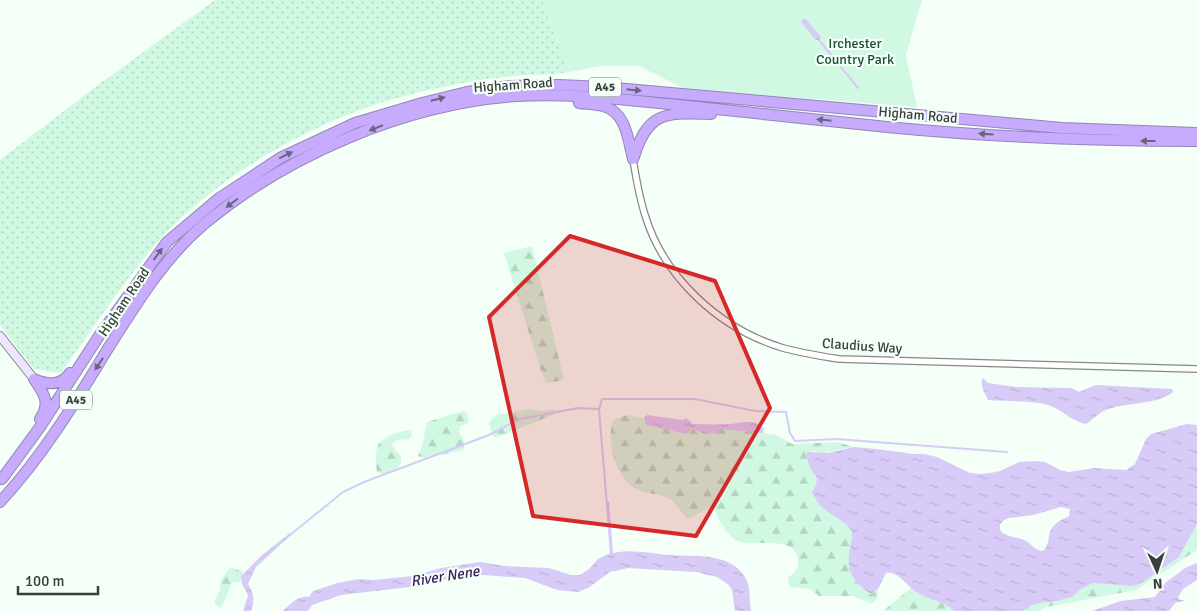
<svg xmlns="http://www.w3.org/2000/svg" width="1197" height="611" font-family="Signika,sans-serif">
  <defs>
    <pattern id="grass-dots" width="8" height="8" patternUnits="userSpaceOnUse" patternTransform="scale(1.25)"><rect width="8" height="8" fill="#d0f8e2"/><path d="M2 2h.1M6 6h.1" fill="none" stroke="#b3d6c3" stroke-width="1.8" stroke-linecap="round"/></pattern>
    <pattern id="forest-firs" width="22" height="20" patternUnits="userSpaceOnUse" patternTransform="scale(1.25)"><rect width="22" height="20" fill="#d0f8e2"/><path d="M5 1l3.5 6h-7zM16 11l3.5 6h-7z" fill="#b3d6c3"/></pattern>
    <pattern id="water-ripples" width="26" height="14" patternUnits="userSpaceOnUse" patternTransform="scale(1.25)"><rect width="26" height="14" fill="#d9cbf8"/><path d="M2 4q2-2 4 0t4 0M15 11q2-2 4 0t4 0" fill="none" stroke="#bbafd6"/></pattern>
  </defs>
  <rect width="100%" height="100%" fill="#f4fff8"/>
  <!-- grass -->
  <path fill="url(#grass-dots)" d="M215 0H542L569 72C550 76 531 74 512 76 475 80 437 87 401 97 316 119 213 178 155 245 122 284 91 331 61 373L34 369 0 325V160L94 88Z"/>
  <!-- forest -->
  <path fill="url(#forest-firs)" d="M532 246 564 380 547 383 541 371 504 253Z
    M530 409 541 411 554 409 555 414 496 438 493 436 489 423 496 415Z
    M463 411 467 413 469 421 467 424 460 426 459 433C463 438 467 442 463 450L442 455 436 454 425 458 418 456C424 446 424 433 427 422Z
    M627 415 644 418 646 425 690 430 693 428 698 433 721 429H736L776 435 792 444 837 442 854 447 822 453 813 451 806 455 810 468 818 478 812 492C822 516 838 513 852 531 852 553 842 565 859 585 863 589 866 592 872 594L879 587 877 598 872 604 854 596H819L810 589 790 587 788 581 789 576C794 574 797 570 798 565 800 533 758 547 741 542 728 539 720 522 715 510L708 508 688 519C680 512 676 501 666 497 657 493 645 494 636 489 615 476 606 443 613 420Z
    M411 430 412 435 409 439 397 440 392 444 395 450 401 456V462L398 469 384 474 377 472C376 465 375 456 377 448 381 436 400 431 411 430Z
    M1197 524V550L1136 590 1046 607 1039 611H1023L1030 606 1039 603 1057 601 1072 597 1078 591 1093 583 1132 586 1179 557Z
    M230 567 243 572 240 582H233C227 590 227 600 220 608L214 603 220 590 221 580Z
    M911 588C924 598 942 599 954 611H883Z"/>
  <!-- park -->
  <path fill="#d0f8e2" d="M542 0H922L906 55 917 107 685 89 639 66H601L569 72Z"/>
  <!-- water -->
  <path fill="url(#water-ripples)" fill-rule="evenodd" d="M802 19H806L821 37 819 40H816L801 22Z
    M983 378 988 383 1016 387 1071 388 1079 392 1096 385 1172 389 1173 392C1157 405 1128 402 1109 409 1100 411 1094 419 1086 424 1070 421 1060 407 1044 404 1026 400 1006 402 988 400 985 393 979 385 983 378Z
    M647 415 683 420 685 418 691 421 692 424C704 424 716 425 728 424 739 424 756 417 764 429L763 433 721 429 718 433C708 434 701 435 693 428L686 434 646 425 644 418Z
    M1187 424 1197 425V524L1179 557 1140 584 1132 586 1093 583 1078 591 1072 597 1057 601 1039 603 1030 606 1023 611H954C943 600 927 600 915 591 906 585 898 571 886 573L879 587 872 594C867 592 863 589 859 585 841 565 852 553 852 531 838 513 822 516 812 492L816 484 817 478 810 468 806 455 808 452 828 453 854 447 877 449 913 454H924L937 457 970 473 981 474 991 473 1000 471 1019 462 1034 461 1045 462 1060 470 1069 472 1094 468 1126 470 1135 464 1146 439 1151 434ZM1061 507 1070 509 1069 516C1063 519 1056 522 1052 528 1047 536 1050 545 1043 551 1035 550 1032 545 1026 541 1017 536 1006 538 1000 530V524L1004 520 1009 518 1033 515Z
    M607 502H609L613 553C631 549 649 553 667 555 692 557 729 551 745 577 751 586 749 601 751 611H735L732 590 728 584 717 577 696 572 628 568 610 572 588 588 578 592 557 590 525 578 471 574 410 587 341 595 312 605 308 611H283C290 604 299 595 309 597L313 591 338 583 359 579 374 580 413 576 441 568 480 562 505 566 549 568 571 575H580L589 569 598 559 611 553Z
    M290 533 291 535 256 567 248 584C254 593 255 601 251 611H243L248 595 242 584 241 576 261 556Z
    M1197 563V580L1183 589 1178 597 1180 600H1186L1175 603 1169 611H1092L1121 601 1155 597 1165 583 1185 568Z"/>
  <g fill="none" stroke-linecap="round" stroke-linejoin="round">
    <!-- stream -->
    <path stroke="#d9cbf8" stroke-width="2" d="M819 40 858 88
      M290 535 343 492 364 482 489 435 520 419 578 408 599 409
      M611 554 599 409 602 399H695L755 411 786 412 790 433 795 441 836 439 1007 452"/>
    <defs>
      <path id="street" d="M633 159C636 178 639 196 645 215 664 278 720 329 783 348 801 353 820 356 839 359L1197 369"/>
      <path id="secondary" d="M0 336 34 379"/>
      <path id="highway" d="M579 103C587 104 596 104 603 106 626 112 628 139 633 159
        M634 157C648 110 667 113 711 114
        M34 379C44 394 51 402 40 419
        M34 379C48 385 61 386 70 373
        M2 479 40 427 99 336 167 242 218 199 280 158 355 123 422 103 467 92 510 86 559 85 604 87 1062 128 1197 133
        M0 502C42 457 75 403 107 350 135 306 163 259 203 225 288 154 406 104 517 96 567 93 618 99 668 104 741 111 814 119 887 127 990 137 1094 141 1197 141"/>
    </defs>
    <!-- street casing -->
    <use href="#street" stroke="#818b85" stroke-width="8"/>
    <!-- secondary casing -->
    <use href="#secondary" stroke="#818b85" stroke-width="10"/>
    <!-- highway casing -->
    <use href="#highway" stroke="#9685b9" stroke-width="12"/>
    <!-- street -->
    <use href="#street" stroke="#fff" stroke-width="5.5"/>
    <!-- secondary -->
    <use href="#secondary" stroke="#eee6fe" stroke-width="8"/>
    <!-- highway -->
    <use href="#highway" stroke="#c7abfc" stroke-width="10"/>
  </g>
  <!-- one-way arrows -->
  <defs><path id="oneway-solid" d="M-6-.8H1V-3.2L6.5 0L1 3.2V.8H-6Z" transform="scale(1.25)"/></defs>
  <g fill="#6b647f">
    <use href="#oneway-solid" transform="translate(634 90) rotate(6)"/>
    <use href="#oneway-solid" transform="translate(438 99) rotate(-14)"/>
    <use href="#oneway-solid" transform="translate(824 120) rotate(-174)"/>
    <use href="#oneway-solid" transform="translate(376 128) rotate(158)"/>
    <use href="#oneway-solid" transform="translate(986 134) rotate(-176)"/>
    <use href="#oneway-solid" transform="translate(1148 141) rotate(-180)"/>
    <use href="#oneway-solid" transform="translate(286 155) rotate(-26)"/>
    <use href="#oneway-solid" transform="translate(232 203) rotate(143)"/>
    <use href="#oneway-solid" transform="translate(158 254) rotate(-54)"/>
    <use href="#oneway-solid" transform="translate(99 364) rotate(123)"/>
  </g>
  <!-- marked area -->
  <path fill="#d62828" fill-opacity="0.2" stroke="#d62828" stroke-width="4" stroke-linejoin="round" d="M570 236 715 281 770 408 696 536 533 516 489 317Z"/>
  <g text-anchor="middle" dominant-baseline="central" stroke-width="4.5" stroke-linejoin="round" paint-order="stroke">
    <!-- shield labels -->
    <g fill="#f4fff8" stroke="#727874" stroke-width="1">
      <rect x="589" y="77.5" width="32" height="19" rx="4"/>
      <rect x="60" y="390.5" width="32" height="19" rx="4"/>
    </g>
    <g font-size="12" font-weight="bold" fill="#3a3e3c">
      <text x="605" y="87">A45</text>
      <text x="76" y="400">A45</text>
    </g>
    <!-- park labels -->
    <g font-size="14" fill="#1c4d37" stroke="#f4fff8">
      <text x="855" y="43">Irchester<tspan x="855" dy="16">Country Park</tspan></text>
    </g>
    <!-- street labels -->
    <g font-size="14" fill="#3a3e3c" stroke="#f4fff8">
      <text transform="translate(513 85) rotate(-4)">Higham Road</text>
      <text transform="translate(918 115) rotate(5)">Higham Road</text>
      <text transform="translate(124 302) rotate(-56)">Higham Road</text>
      <text transform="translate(862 346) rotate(4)">Claudius Way</text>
    </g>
    <!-- water labels -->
    <g font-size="15" font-style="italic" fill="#3c2161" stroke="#f4fff8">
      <text transform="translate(445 576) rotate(-9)">River Nene</text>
    </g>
  </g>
  <!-- north arrow -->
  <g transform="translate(1157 571) rotate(177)" stroke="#f4fff8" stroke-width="4" paint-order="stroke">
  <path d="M0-4L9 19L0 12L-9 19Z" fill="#3a3e3c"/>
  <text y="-8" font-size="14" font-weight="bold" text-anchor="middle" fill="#3a3e3c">N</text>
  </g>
  <!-- scale -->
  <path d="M18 586v8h80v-8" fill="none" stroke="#3a3e3c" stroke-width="2.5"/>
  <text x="25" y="586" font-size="15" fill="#3a3e3c" stroke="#f4fff8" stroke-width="4" paint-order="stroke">100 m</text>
</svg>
